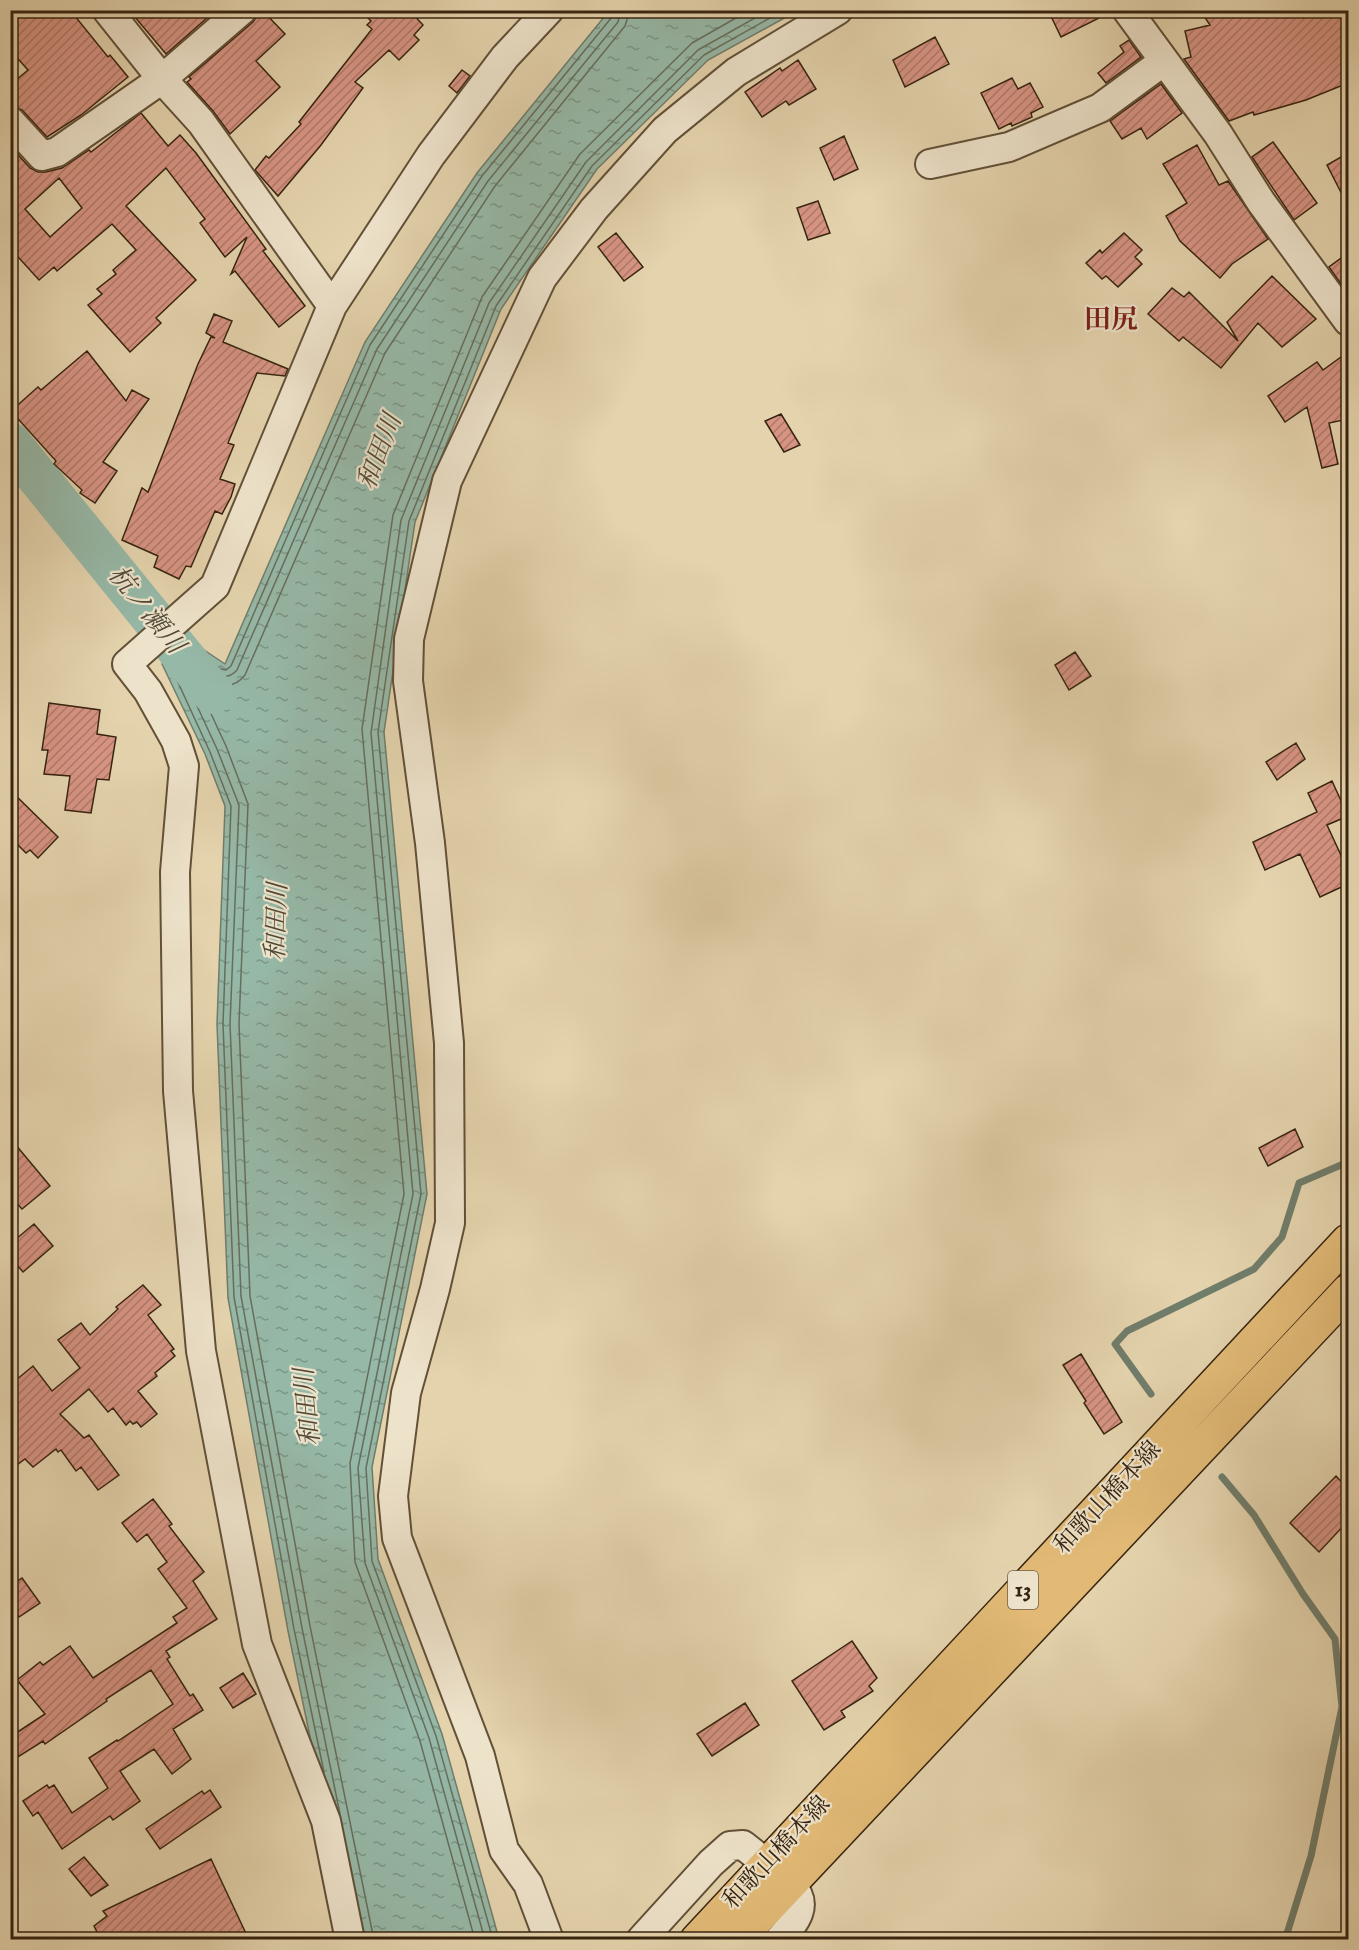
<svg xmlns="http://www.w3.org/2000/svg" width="1359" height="1950" font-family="'IM FELL English','Noto Serif JP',serif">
  <defs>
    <pattern id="water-ripples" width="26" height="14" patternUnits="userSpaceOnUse" patternTransform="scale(1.5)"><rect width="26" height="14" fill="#96b8a7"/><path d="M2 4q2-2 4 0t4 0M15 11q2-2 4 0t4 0" fill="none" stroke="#7b9587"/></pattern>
    <pattern id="building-hatch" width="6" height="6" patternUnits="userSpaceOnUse" patternTransform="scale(1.5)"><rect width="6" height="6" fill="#d79483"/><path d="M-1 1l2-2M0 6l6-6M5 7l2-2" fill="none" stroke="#af796a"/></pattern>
  </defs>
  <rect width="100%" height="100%" fill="#e4d3ad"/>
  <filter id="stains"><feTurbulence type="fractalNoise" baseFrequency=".00333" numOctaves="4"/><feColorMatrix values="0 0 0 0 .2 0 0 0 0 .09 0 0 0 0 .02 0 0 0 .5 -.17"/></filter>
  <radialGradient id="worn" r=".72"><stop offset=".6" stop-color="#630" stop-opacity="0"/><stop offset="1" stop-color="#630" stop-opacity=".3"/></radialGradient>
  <!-- water -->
  <path fill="url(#water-ripples)" stroke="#707d6b" stroke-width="1.5" d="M609 11H797L708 60 597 169 501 309 415 522 384 732 427 1194 372 1467 378 1559 442 1734 499 1939H352L288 1631 228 1298 217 1024 225 806 205 754 162 664 189 640 225 664 365 342 477 173Z"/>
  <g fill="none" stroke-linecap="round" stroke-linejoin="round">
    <!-- shore -->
    <path stroke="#666e5c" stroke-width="1.5" d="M324 1772 294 1629 234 1297 223 1024 231 806 210 752 170 665 189 648 221 669 226 670 231 666 370 345 482 176 612 17 614 10
      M340 1814 302 1628 241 1296 230 1024 239 805 217 749 179 667 190 658C204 666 222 687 237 670L377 349 488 181 618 22 621 10
      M374 1940 310 1626 250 1296 239 1024 248 804 226 746 193 675 197 673C213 683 230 694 245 675L385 353 495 186 625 26 630 10
      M475 1940 420 1741 355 1562 350 1463 404 1194 362 729 393 515 482 297 580 154 692 43 750 10
      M485 1940 429 1738 365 1563 358 1468 413 1194 371 733 401 520 489 303 586 162 698 50 769 10
      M493 1940 436 1736 372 1561 366 1468 421 1194 378 732 409 521 496 306 592 166 704 55 784 10"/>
    <!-- stream -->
    <path stroke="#707d6b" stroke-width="7" d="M1151 1394 1115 1344 1127 1331 1254 1269 1282 1237 1299 1183 1348 1162
      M1222 1477 1254 1515 1303 1594 1335 1639 1342 1707 1311 1856 1285 1940"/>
    <!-- river -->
    <path stroke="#96b8a7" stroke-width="42" d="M10 443 213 693"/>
  </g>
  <!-- building -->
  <path fill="url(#building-hatch)" stroke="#372410" stroke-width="1.5" fill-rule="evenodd" d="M10 10H70L108 57 110 55 128 77 81 115 47 137 22 110 10 105V85L28 70 10 50Z
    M129 10H216L166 54Z
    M258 10H262L285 34 256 61 280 87 230 134 213 111 187 82 191 79 189 77 253 22 257 16Z
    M360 10H409L423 25 414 35 419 40 399 60 389 50 355 82 363 88 321 145 278 196 255 170 266 156 269 158 301 124 299 122 372 29 367 25 371 21Z
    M1048 10H1111V12L1061 37Z
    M1200 10H1348V83L1306 100 1254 115 1253 112 1229 121 1184 59 1191 57 1185 31 1210 25Z
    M935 37 949 64 905 87 893 60Z
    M1129 40 1141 57 1106 83 1098 73 1124 52 1120 46Z
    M798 60 816 89 789 105 786 101 762 117 745 92 780 68 782 71Z
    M462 70 470 76 457 93 449 86Z
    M1012 78 1018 89 1030 83 1043 107 1031 113 1032 117 1012 126 1011 123 999 129 981 93Z
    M1161 84 1182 113 1147 139 1141 128 1122 139 1110 121Z
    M141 113 168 146 180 135 196 153 266 249 263 251 305 306 279 327 235 271 231 274 247 237 225 257 200 223 205 219 166 168 126 206 196 280 156 318 161 323 130 352 88 305 102 294 97 289 116 274 113 270 136 250 112 224 57 271 54 267 39 280 10 248V146L30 168 38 172H46L62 168 89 150 91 152ZM59 178 82 208 50 237 25 209Z
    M844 136 858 169 834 180 820 148Z
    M1273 142 1317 203 1294 220 1252 157Z
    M1197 145 1219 185 1228 181 1268 239 1232 264 1220 278 1180 241 1166 216 1187 203 1163 164Z
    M1348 153V206L1327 165Z
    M818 201 830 233 808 240 797 208Z
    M616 233 643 267 624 281 598 247Z
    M1124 233 1142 250 1135 257 1142 264 1118 287 1106 276 1102 279 1086 263 1100 250 1102 253Z
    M1348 253V294L1329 267Z
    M1272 276 1316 319 1282 347 1258 323 1221 368 1183 337 1179 341 1148 314 1172 288 1184 297 1189 292 1238 341 1227 322Z
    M214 314 232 321 223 342 288 369 285 376 257 373 228 443 234 445 220 479 235 484 231 497 222 514 215 511 191 567 186 566 179 579 154 567 158 556 122 540 142 488 148 492 198 364 211 337 215 338 206 333Z
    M87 351 126 401 132 390 149 399 103 462 117 471 95 503 80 493 82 490 54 464 56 461 11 411 38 387 41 390Z
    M1348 352V419L1329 423 1338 464 1322 468 1307 407 1285 422 1268 396 1317 362 1323 370Z
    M781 414 800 445 784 452 765 421Z
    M1075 652 1091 676 1069 690 1055 665Z
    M49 703 100 710 97 734 116 737 109 780 97 779 91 813 65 810 70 776 44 774 48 750H42Z
    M1296 743 1305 759 1277 780 1266 762Z
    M1332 781 1348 816 1327 825 1345 864 1343 865 1348 876V884L1320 897 1300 854 1265 870 1253 842 1317 812 1308 793Z
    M10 790 58 837 38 858 30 850 26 853 10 837Z
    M1295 1129 1303 1147 1268 1166 1259 1148Z
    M10 1138 50 1186 22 1209 10 1196Z
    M34 1224 53 1246 23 1272 10 1257V1244Z
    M143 1285 161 1305 148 1315 174 1349 171 1351 175 1356 155 1373 157 1376 138 1391 157 1414 141 1427 137 1422 133 1424 130 1421 126 1425 113 1408 108 1412 89 1389 60 1414 84 1438 89 1435 119 1475 98 1490 81 1467 76 1471 61 1450 58 1452 56 1449 33 1467 25 1459 10 1470V1385L33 1366 52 1391 80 1368 58 1340 81 1323 90 1335 118 1309 116 1307Z
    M1081 1354 1122 1422 1104 1434 1084 1403 1086 1401 1063 1365Z
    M1336 1476 1348 1489V1521L1319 1552 1290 1523Z
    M153 1499 172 1524 169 1526 204 1572 193 1581 217 1619 166 1651 170 1657 167 1659 190 1696 193 1694 203 1710 173 1729 191 1759 172 1774 154 1749 120 1771 140 1801 113 1820 110 1816 62 1849 38 1812 33 1816 23 1801 47 1785 49 1788 54 1785 72 1813 108 1788 89 1758 117 1740 118 1741 173 1704 151 1670 106 1699 107 1701 45 1744 43 1741 10 1762V1737L45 1714 17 1680 40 1662 43 1665 70 1646 93 1678 177 1623 173 1617 187 1608 158 1569 167 1562 147 1534 137 1542 122 1523Z
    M22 1578 40 1603 19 1617 10 1604V1586Z
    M852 1641 877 1678 869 1686 873 1691 841 1711 845 1717 824 1730 792 1681Z
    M243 1673 256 1694 233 1708 220 1688Z
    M745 1703 759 1725 712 1756 697 1734Z
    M210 1790 221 1807 160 1849 146 1829 202 1791 204 1794Z
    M84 1857 108 1885 91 1896 69 1869Z
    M211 1859 249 1940H101L94 1926 107 1916 103 1911Z"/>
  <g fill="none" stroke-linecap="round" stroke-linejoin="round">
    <defs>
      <path id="minor" d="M107 10 162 79 201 122 332 306
        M1127 10 1218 134 1261 202 1348 321
        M10 121 42 156 57 152 162 79 242 10
        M930 164 1009 147 1100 108 1164 61
        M350 1940 326 1821 257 1644 201 1351 178 1091 175 872 184 766 176 741 148 691 127 664 215 586 332 306 431 155 505 57 549 10
        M549 1940 528 1884 504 1850 480 1756 397 1538 393 1496 406 1393 435 1289 450 1223 449 1043 430 843 408 681 409 639 447 481 542 278 594 209 665 130 736 72 838 10
        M641 1940 711 1863 730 1846 743 1845 767 1864
        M779 1940C796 1921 810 1905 790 1884"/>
      <path id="major" d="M697 1940 1348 1241
        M737 1940 1348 1291"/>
    </defs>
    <!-- minor casing -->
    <use href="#minor" stroke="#625037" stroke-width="32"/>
    <!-- major casing -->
    <use href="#major" stroke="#372410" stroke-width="36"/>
    <!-- minor -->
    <use href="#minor" stroke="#ede2ca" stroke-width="28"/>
    <!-- major -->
    <use href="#major" stroke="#e2ba76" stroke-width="33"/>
  </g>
  <g text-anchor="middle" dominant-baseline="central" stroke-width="4.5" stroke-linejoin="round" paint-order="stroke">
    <!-- shield labels -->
    <rect fill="#ede2ca" stroke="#6e5d48" stroke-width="1.5" x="1008" y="1571" width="30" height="38" rx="4.5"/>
    <g font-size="22" font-weight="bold" fill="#372410">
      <text x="1023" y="1590">13</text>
    </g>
    <!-- street labels -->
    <g font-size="24" fill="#372410" stroke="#ede2ca">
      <text transform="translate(1108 1498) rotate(-47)">和歌山橋本線</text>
      <text transform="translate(777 1853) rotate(-47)">和歌山橋本線</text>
    </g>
    <!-- water labels -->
    <g font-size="26" font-style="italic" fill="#4f4936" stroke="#ede2ca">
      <text transform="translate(380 452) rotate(-69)">和田川</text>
      <text transform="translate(146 610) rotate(51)">杭ノ瀬川</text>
      <text transform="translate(277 922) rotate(-88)">和田川</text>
      <text transform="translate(308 1407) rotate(-95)">和田川</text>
    </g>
    <!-- quarter labels -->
    <g font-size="27" font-weight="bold" fill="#7a1f14" stroke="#ede2ca">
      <text x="1111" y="321">田尻</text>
    </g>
  </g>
  <!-- margin -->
  <rect width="1359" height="1950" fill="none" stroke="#e4d3ad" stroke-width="36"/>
  <rect x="12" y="12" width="1335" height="1926" fill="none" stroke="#372410" stroke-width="3"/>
  <rect x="18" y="18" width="1323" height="1914" fill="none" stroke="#372410" stroke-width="1.5"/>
  <rect width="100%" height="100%" filter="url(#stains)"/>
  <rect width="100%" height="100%" fill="url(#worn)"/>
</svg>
